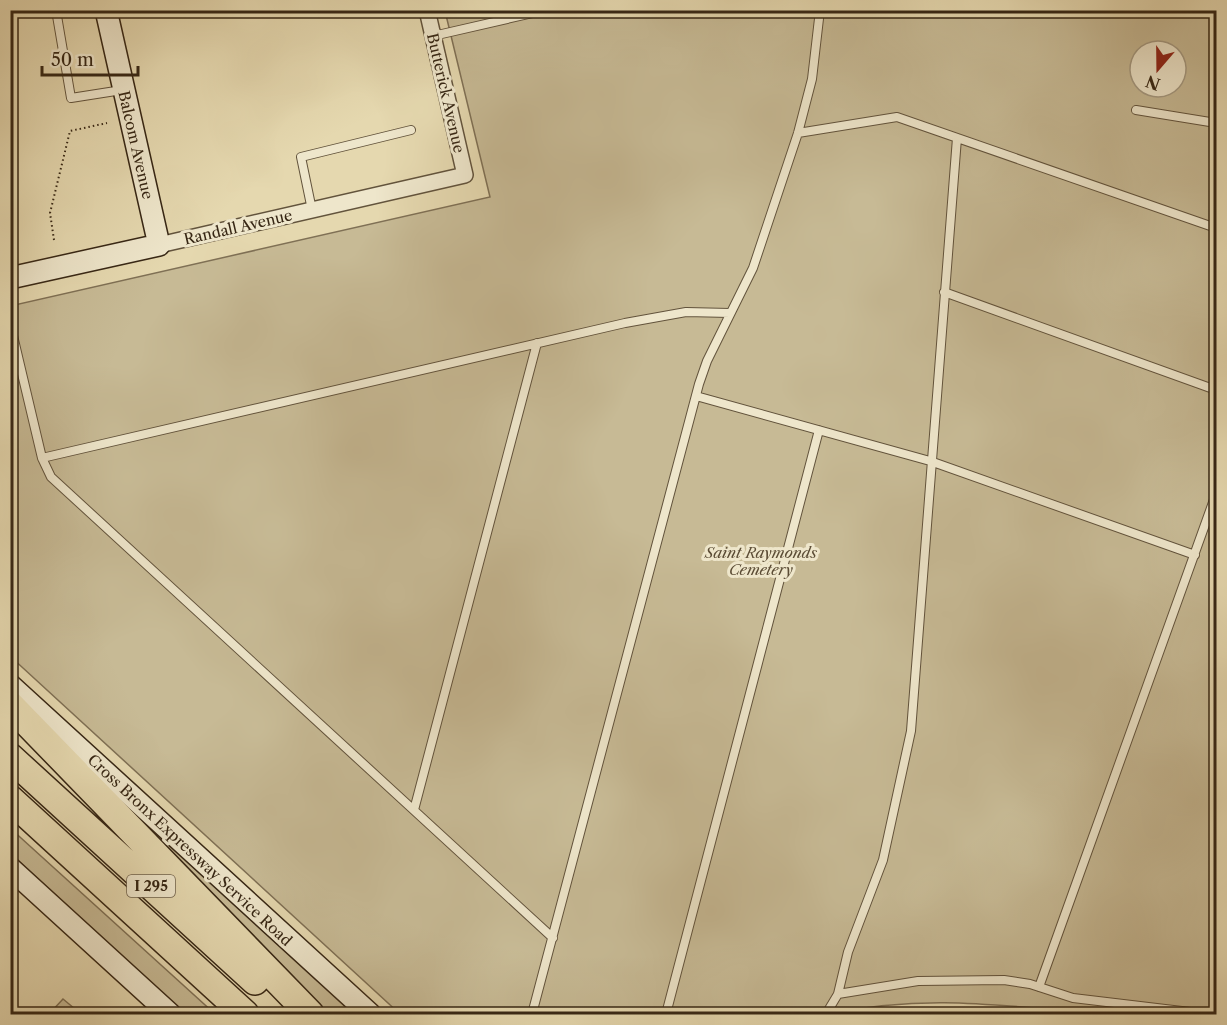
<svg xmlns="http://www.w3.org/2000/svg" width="1227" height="1025" font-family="'Libre Caslon Text',serif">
  <rect width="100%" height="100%" fill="#e5d8af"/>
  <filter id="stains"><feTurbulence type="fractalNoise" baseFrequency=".00333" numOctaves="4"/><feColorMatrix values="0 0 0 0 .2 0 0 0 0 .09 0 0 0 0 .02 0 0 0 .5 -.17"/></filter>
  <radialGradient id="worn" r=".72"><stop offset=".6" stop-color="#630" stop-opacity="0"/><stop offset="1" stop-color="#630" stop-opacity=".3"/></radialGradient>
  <!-- green -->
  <path fill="#c7ba95" stroke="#7f7055" stroke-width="1.5" fill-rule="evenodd" d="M445 11H1216V1014C1179 1014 1140 1017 1102 1014 1004 1006 928 993 829 1014H400L11 657 10 306 490 197ZM1140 51H1176V87H1140Z
    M143 817 356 1014H325L286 978 150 835Z
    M10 828 215 1014H185L11 854Z
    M63 999 81 1014H49Z"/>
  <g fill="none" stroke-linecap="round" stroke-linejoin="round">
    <defs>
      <path id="lane" d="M56 10 71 98 122 90
        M433 36 546 10
        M1136 110 1216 123
        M798 133 897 117 1216 228
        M312 210 301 157 411 130
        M944 292 1216 390
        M10 323 42 458 51 477 553 938
        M696 396 930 461 1195 555
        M42 458 625 323 686 312 730 313
        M414 810 537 343
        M1039 987 1216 494
        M838 994 918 981 1004 980 1030 984 1073 998 1207 1014
        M532 1014 699 384 707 361 753 268 798 133 812 79 820 10
        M666 1014 819 430
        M826 1014 838 994 848 952 883 860 911 731 957 138
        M1214 1014H1216"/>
      <path id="street" d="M159 245 465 175 427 10"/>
      <path id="secondary" d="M10 278 159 245 106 10
        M10 685 370 1014
        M10 868 170 1014"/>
      <path id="highway" d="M10 705 310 1014
        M10 757 255 981
        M10 799 245 1014"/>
    </defs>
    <!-- lane casing -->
    <use href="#lane" stroke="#62533c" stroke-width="10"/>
    <!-- street casing -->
    <use href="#street" stroke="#62533c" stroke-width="18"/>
    <!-- secondary casing -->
    <use href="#secondary" stroke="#372715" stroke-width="24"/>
    <!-- highway casing -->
    <use href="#highway" stroke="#372715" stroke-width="30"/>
    <!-- path -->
    <path stroke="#372715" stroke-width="2" stroke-dasharray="1.5 3" stroke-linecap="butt" d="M10 53 18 17 47 11
      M54 240 50 213 70 131 107 123"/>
    <!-- lane -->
    <use href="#lane" stroke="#eee6cb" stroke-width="8"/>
    <!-- street -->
    <use href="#street" stroke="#eee6cb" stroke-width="15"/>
    <!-- secondary -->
    <use href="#secondary" stroke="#eee6cb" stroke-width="21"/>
    <!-- highway -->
    <use href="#highway" stroke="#e5d8af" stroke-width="27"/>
  </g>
  <g text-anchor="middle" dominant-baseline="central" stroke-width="6" stroke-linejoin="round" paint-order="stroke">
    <!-- shield labels -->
    <rect fill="#eee6cb" stroke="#6e604c" stroke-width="1.5" x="127" y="875" width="48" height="22" rx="4.5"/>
    <g font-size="14" font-weight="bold" fill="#372715">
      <text x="151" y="886">I 295</text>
    </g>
    <!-- street labels -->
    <g font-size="15" fill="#372715" stroke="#eee6cb">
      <text transform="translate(446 93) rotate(77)">Butterick Avenue</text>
      <text transform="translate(136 145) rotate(77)">Balcom Avenue</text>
      <text transform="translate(238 227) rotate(-13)">Randall Avenue</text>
      <text transform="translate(190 850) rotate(43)">Cross Bronx Expressway Service Road</text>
    </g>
    <!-- park labels -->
    <g font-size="15" font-style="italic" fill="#5b4c35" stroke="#eee6cb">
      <text x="761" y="552">Saint Raymonds<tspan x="761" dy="17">Cemetery</tspan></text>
    </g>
  </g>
  <!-- margin -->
  <rect width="1227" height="1025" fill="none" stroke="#e5d8af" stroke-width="36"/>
  <rect x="12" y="12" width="1203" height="1001" fill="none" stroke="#372715" stroke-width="3"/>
  <rect x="18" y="18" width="1191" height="989" fill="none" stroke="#372715" stroke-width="1.5"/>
  <!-- north arrow -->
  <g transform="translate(1158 69) rotate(200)"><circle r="28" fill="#eee6cb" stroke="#a59a82" stroke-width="1.5"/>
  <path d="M0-4.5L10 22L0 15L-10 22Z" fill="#8f2418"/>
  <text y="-9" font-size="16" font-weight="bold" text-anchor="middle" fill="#372715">N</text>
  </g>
  <!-- scale -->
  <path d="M42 66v9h96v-9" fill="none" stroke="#372715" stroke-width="3"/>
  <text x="51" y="66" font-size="18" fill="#372715" stroke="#eee6cb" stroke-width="4.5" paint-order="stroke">50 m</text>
  <rect width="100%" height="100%" filter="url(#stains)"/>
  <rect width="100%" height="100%" fill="url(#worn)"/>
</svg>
